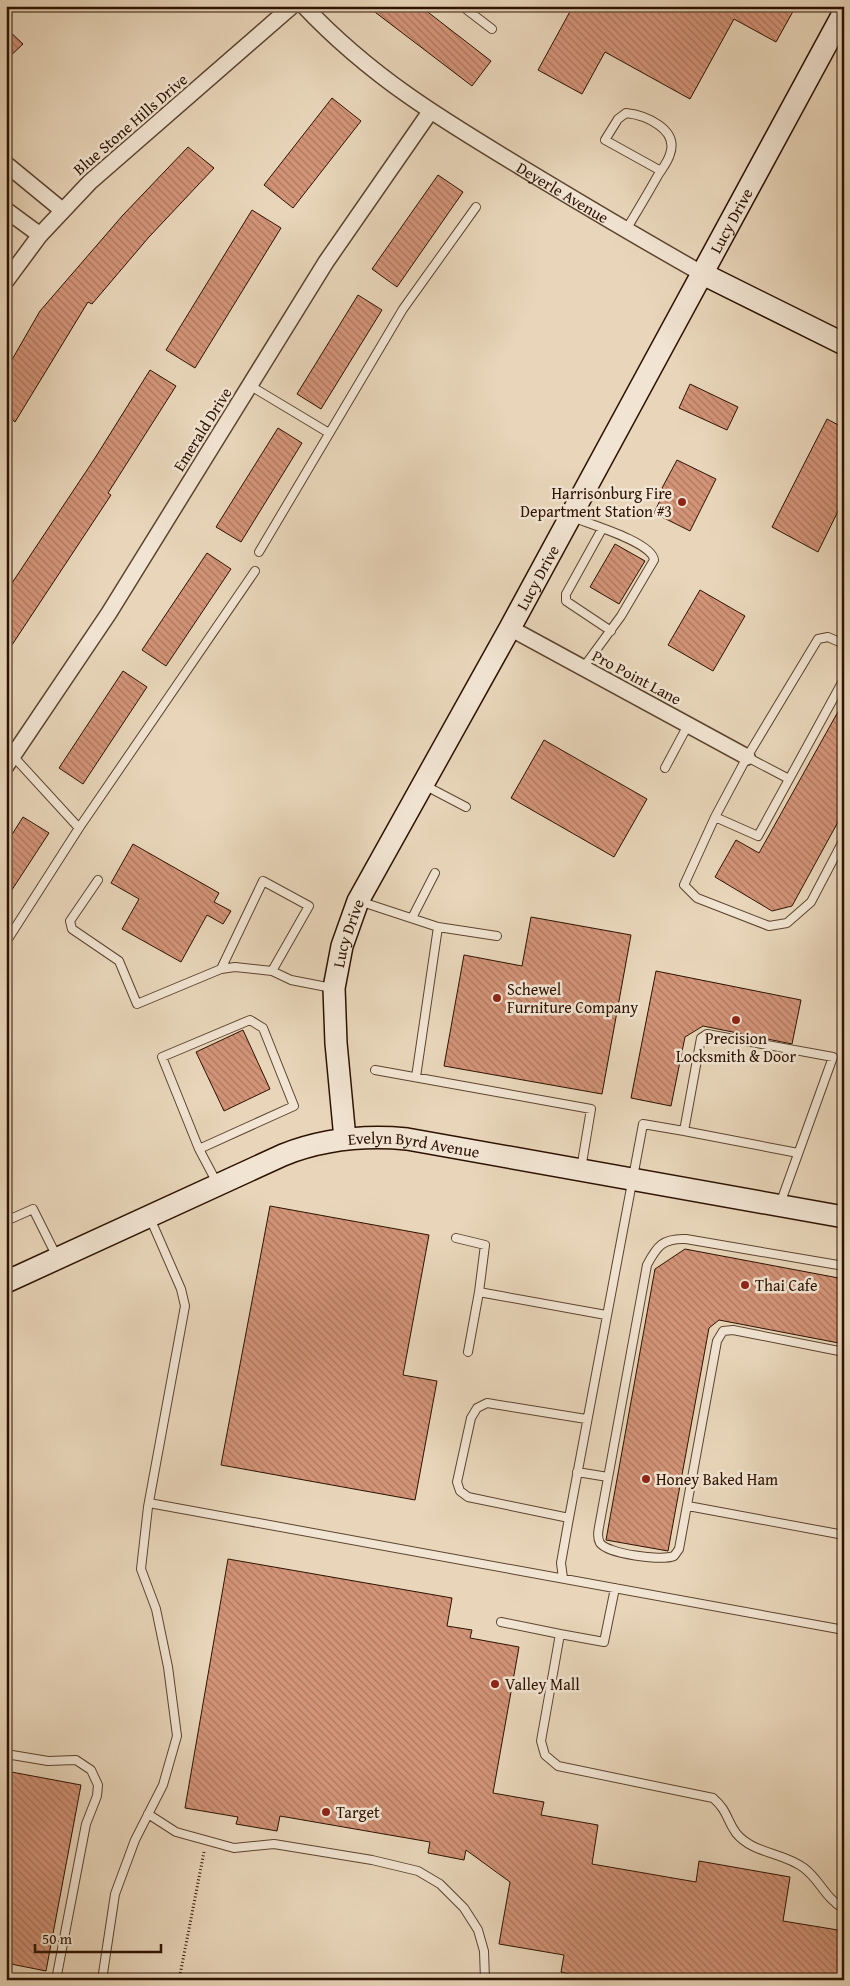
<svg xmlns="http://www.w3.org/2000/svg" width="850" height="1986" font-family="'Gentium Book Plus',serif">
  <defs>
    <pattern id="building-back-hatch" width="6" height="6" patternUnits="userSpaceOnUse" patternTransform="scale(1.25)"><rect width="6" height="6" fill="#d39478"/><path d="M-1 5l2 2M0 0l6 6M5-1l2 2" fill="none" stroke="#ac7760"/></pattern>
  </defs>
  <rect width="100%" height="100%" fill="#e9d6ba"/>
  <filter id="stains"><feTurbulence type="fractalNoise" baseFrequency=".004" numOctaves="4"/><feColorMatrix values="0 0 0 0 .2 0 0 0 0 .09 0 0 0 0 .02 0 0 0 .5 -.17"/></filter>
  <radialGradient id="worn" r=".72"><stop offset=".6" stop-color="#630" stop-opacity="0"/><stop offset="1" stop-color="#630" stop-opacity=".3"/></radialGradient>
  <!-- building -->
  <path fill="url(#building-back-hatch)" stroke="#2d1200" d="M367 6H420L491 61 472 86Z
    M573 6H796L776 42 734 19 690 99 605 52 582 94 538 70Z
    M6 28 23 44 6 60Z
    M332 98 361 121 293 208 264 185Z
    M188 147 214 168 149 237 92 304 88 302 15 422 6 414V370L40 311 123 215Z
    M438 175 463 192 397 287 372 269Z
    M252 210 281 228 195 368 166 350Z
    M358 295 382 310 321 409 297 394Z
    M150 370 176 386 108 493 111 495 6 654V592L95 458Z
    M690 384 738 407 727 430 679 408Z
    M827 419 844 428V499L818 552 772 527Z
    M278 428 302 443 241 542 216 527Z
    M677 460 716 479 690 531 654 513 665 490 662 488Z
    M615 544 645 561 619 604 590 587Z
    M207 553 231 569 166 666 142 650Z
    M700 590 745 616 713 671 668 645Z
    M123 671 147 687 83 784 59 768Z
    M844 701V811L792 906 772 911 715 877 736 840 759 853Z
    M544 740 647 799 614 857 511 798Z
    M23 817 49 833 6 899V844Z
    M133 844 219 893 214 902 231 911 223 924 207 915 181 962 122 929 139 899 111 883Z
    M531 917 631 935 602 1094 444 1066 464 955 522 966Z
    M656 971 801 1000 792 1044 703 1026 685 1037 671 1106 631 1098Z
    M243 1030 270 1089 224 1111 196 1052Z
    M270 1206 429 1235 403 1375 437 1381 415 1500 221 1465Z
    M685 1249 844 1279V1344L719 1320 709 1328 668 1551 606 1540 655 1269Z
    M228 1559 452 1598 447 1626 472 1630 470 1638 519 1647 493 1793 544 1802 541 1815 598 1825 592 1864 696 1882 699 1861 790 1877 783 1921 844 1931V1980H568L569 1974 561 1972 564 1955 499 1944 510 1882 466 1850 464 1860 428 1853 430 1842 280 1816 277 1831 236 1824 238 1817 185 1808Z
    M6 1771 81 1785 46 1971 6 1963Z"/>
  <g fill="none" stroke-linecap="round" stroke-linejoin="round">
    <defs>
      <path id="lane" d="M462 6 492 29
        M626 230C636 213 647 195 657 177 661 170 668 162 670 154 679 129 645 115 626 113L618 119 605 140 661 171
        M249 385 329 433
        M572 517C589 524 652 542 654 560L621 616 583 668
        M602 529 566 594V601L611 631
        M259 552 403 309 476 207
        M844 644 828 637 818 639 747 757 715 817 684 885 697 898 769 926 787 923 811 902 844 839
        M13 756 79 828
        M747 757 789 779
        M665 768 688 725
        M424 785 466 807
        M715 817 758 836 844 679
        M98 880 70 921 72 929 119 961 137 1004 221 969
        M359 901 438 927
        M412 918 435 873
        M6 942 79 828 255 571
        M272 971 235 967 221 969 263 881 309 906 272 971 291 980 332 988
        M375 1070 591 1109 581 1169
        M416 1077 438 927 497 936
        M199 1149 294 1106 263 1028 250 1020 162 1057 199 1149 217 1183
        M780 1204 833 1057 707 1034 701 1038 684 1131 798 1153
        M6 1221 33 1209 57 1257
        M456 1238 485 1245 479 1292
        M844 1266 686 1239C663 1238 657 1246 647 1265L599 1527C598 1532 597 1538 600 1543 608 1554 661 1561 674 1556L679 1549 717 1341 723 1331 733 1330 844 1352
        M468 1352 479 1292 606 1315
        M577 1472 608 1477
        M149 1503 844 1630
        M688 1506 844 1535
        M569 1518 468 1497 460 1491 457 1482 471 1418 477 1408 487 1403 586 1419
        M563 1578 561 1563 569 1518 643 1124 684 1131
        M615 1588 604 1642 560 1634 541 1741 545 1755 558 1766 713 1798C728 1811 726 1819 736 1833 753 1854 783 1852 804 1868 820 1880 825 1898 844 1909
        M501 1622 560 1634
        M6 1754 48 1761 76 1760 91 1770 98 1785 97 1796 86 1824 56 1980
        M148 1814 176 1832 234 1848 274 1844 372 1860 418 1871 440 1884 464 1908 478 1930 484 1951 485 1980
        M102 1980 115 1894 135 1840 163 1785 177 1736 168 1667 156 1609 141 1569 148 1507 185 1306 181 1289 150 1218"/>
      <g id="street">
        <path id="s1" d="M304 6C371 77 441 119 524 169 582 204 641 239 701 273"/>
        <path d="M6 164 62 210"/>
        <path d="M6 210 40 235"/>
        <path d="M6 281 40 235 90 182 292 6"/>
        <path d="M510 628 747 757"/>
        <path d="M6 766 109 613 326 262 430 112"/>
      </g>
      <g id="secondary">
        <path d="M701 273 844 344"/>
        <path id="s2" d="M345 1139 336 1043 334 988 342 946 358 901 510 628 844 12"/>
        <path id="s3" d="M6 1282 283 1155C323 1139 364 1135 407 1139L844 1217"/>
      </g>
    </defs>
    <!-- lane casing -->
    <use href="#lane" stroke="#5c432e" stroke-width="10"/>
    <!-- street casing -->
    <use href="#street" stroke="#5c432e" stroke-width="18"/>
    <!-- secondary casing -->
    <use href="#secondary" stroke="#2d1200" stroke-width="24"/>
    <!-- path -->
    <path stroke="#2d1200" stroke-width="3" stroke-dasharray="1 2.5" stroke-linecap="butt" d="M179 1980 204 1852"/>
    <!-- lane -->
    <use href="#lane" stroke="#f1e4d2" stroke-width="8"/>
    <!-- street -->
    <use href="#street" stroke="#f1e4d2" stroke-width="15"/>
    <!-- secondary -->
    <use href="#secondary" stroke="#f1e4d2" stroke-width="21"/>
  </g>
  <!-- markers -->
  <g fill="#8f2418" stroke="#f1e4d2" stroke-width="2">
    <circle cx="682" cy="502" r="5"/>
    <circle cx="497" cy="998" r="5"/>
    <circle cx="736" cy="1020" r="5"/>
    <circle cx="745" cy="1285" r="5"/>
    <circle cx="646" cy="1479" r="5"/>
    <circle cx="495" cy="1684" r="5"/>
    <circle cx="326" cy="1812" r="5"/>
  </g>
  <g text-anchor="middle" dominant-baseline="central" stroke-width="5" stroke-linejoin="round" paint-order="stroke">
    <!-- street labels -->
    <g font-size="16" fill="#2d1200" stroke="#f1e4d2">
      <text transform="translate(130 124) rotate(-41)">Blue Stone Hills Drive</text>
      <text stroke="none"><textPath href="#s1" startOffset="320">Deyerle Avenue</textPath></text>
      <text stroke="none"><textPath href="#s2" startOffset="1018">Lucy Drive</textPath></text>
      <text transform="translate(202 429) rotate(-58)">Emerald Drive</text>
      <text stroke="none"><textPath href="#s2" startOffset="612">Lucy Drive</textPath></text>
      <text transform="translate(637 677) rotate(28)">Pro Point Lane</text>
      <text stroke="none"><textPath href="#s2" startOffset="208">Lucy Drive</textPath></text>
      <text stroke="none"><textPath href="#s3" startOffset="438">Evelyn Byrd Avenue</textPath></text>
    </g>
    <!-- poi labels -->
    <g font-size="16" fill="#2d1200" stroke="#f1e4d2" text-anchor="start">
      <text x="672" y="493" text-anchor="end">Harrisonburg Fire<tspan x="672" dy="18">Department Station #3</tspan></text>
      <text x="507" y="989">Schewel<tspan x="507" dy="18">Furniture Company</tspan></text>
      <text x="736" y="1038" text-anchor="middle">Precision<tspan x="736" dy="18">Locksmith &amp; Door</tspan></text>
      <text x="755" y="1285">Thai Cafe</text>
      <text x="656" y="1479">Honey Baked Ham</text>
      <text x="505" y="1684">Valley Mall</text>
      <text x="336" y="1812">Target</text>
    </g>
  </g>
  <!-- margin -->
  <rect width="850" height="1986" fill="none" stroke="#e9d6ba" stroke-width="25"/>
  <rect x="8" y="8" width="835" height="1971" fill="none" stroke="#2d1200" stroke-width="2.5"/>
  <rect x="12" y="12" width="825" height="1961" fill="none" stroke="#2d1200"/>
  <!-- scale -->
  <path d="M35 1944v8h126v-8" fill="none" stroke="#2d1200" stroke-width="2.5"/>
  <text x="42" y="1944" font-size="15" fill="#2d1200" stroke="#f1e4d2" stroke-width="4" paint-order="stroke">50 m</text>
  <rect width="100%" height="100%" filter="url(#stains)"/>
  <rect width="100%" height="100%" fill="url(#worn)"/>
</svg>
